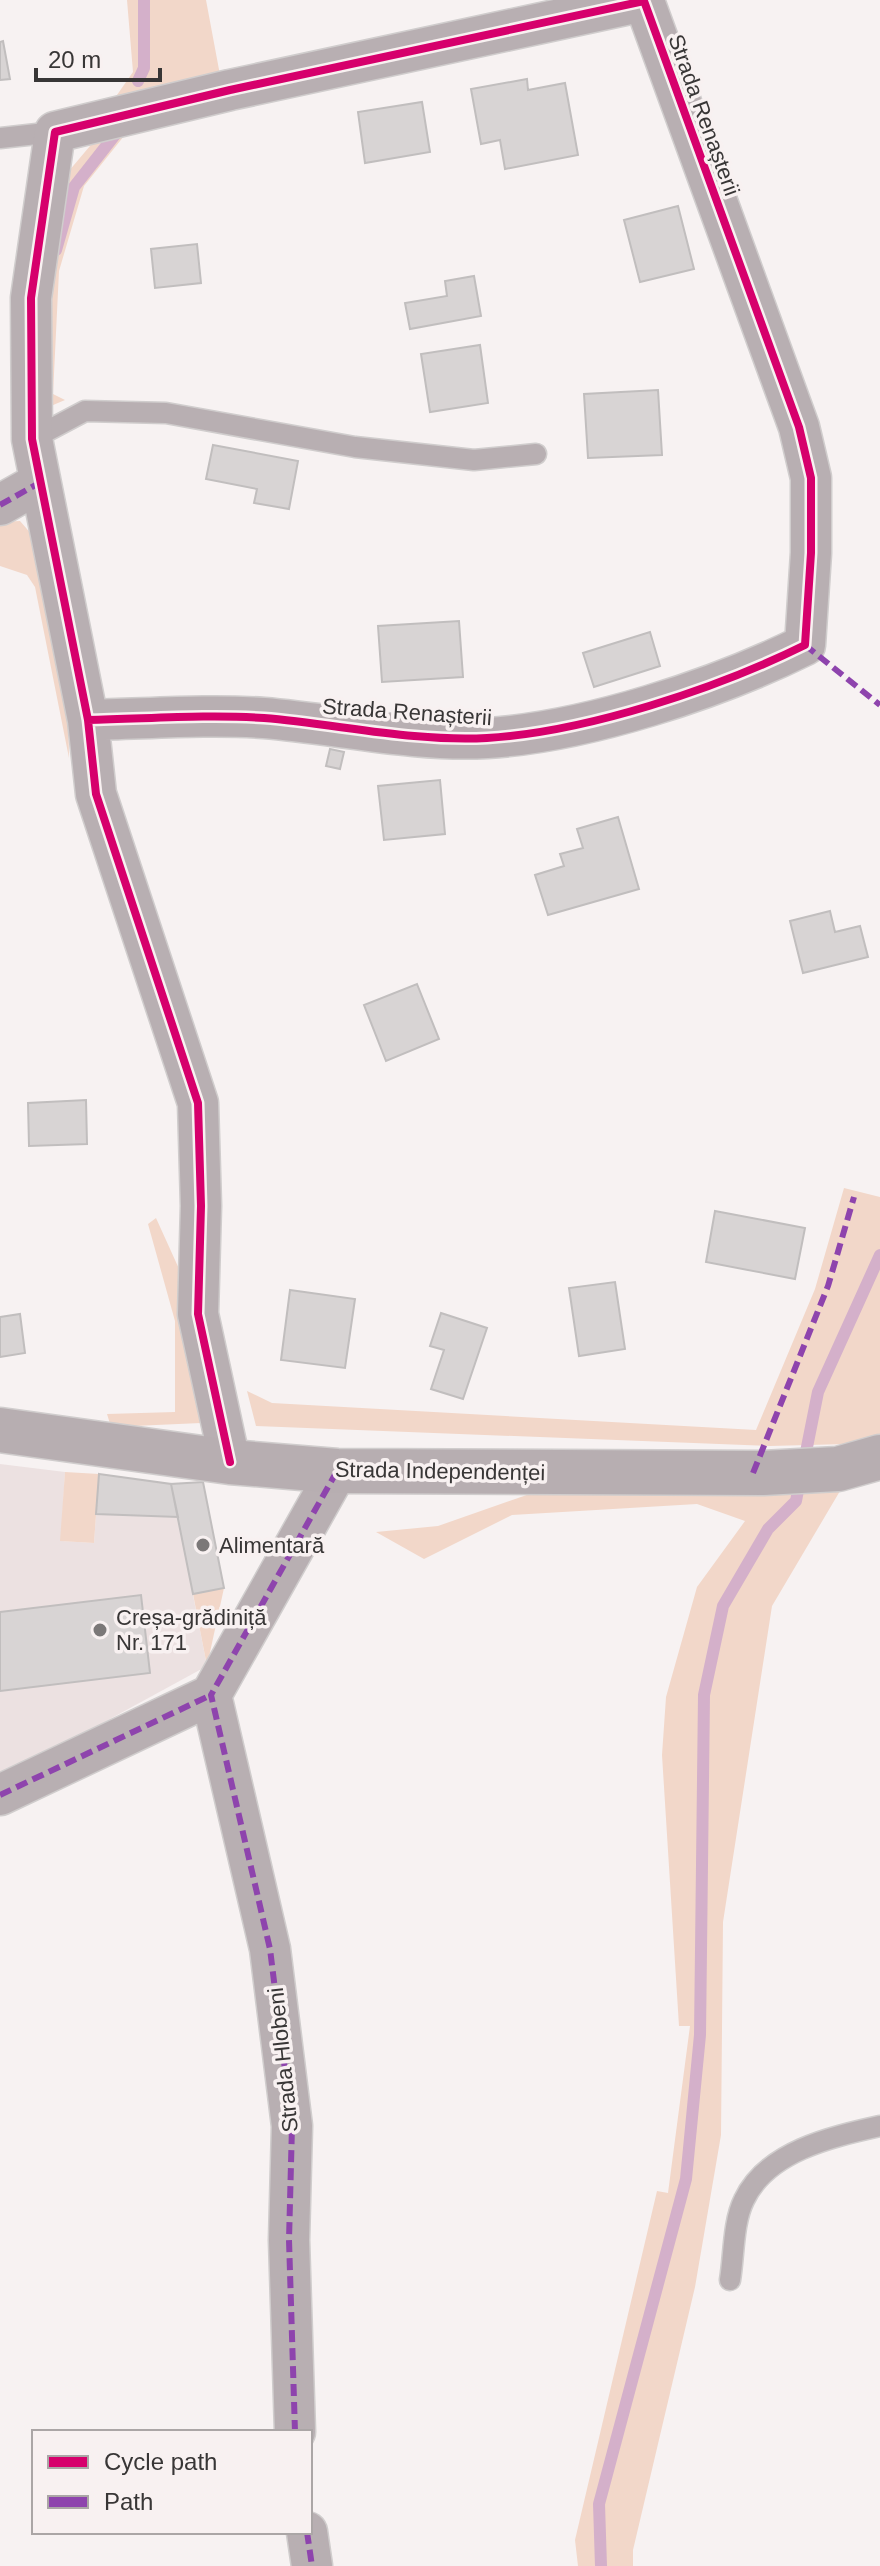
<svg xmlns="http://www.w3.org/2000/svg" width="880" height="2566" font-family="Helvetica,sans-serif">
  <rect width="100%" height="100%" fill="#f7f2f2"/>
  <!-- built -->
  <path fill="#ece1e1" d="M0 1464 65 1472 61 1541 94 1543 99 1474 171 1484 207 1666 0 1779Z"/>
  <!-- green -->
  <path fill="#f2d7c9" d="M127 0H206L220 75 110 105 133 72Z
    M128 131 84 186 59 271 53 394 65 400 39 411 63 178 95 140Z
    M20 521 33 536 68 709 69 758 35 587 27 575 0 566V522Z
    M844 1188 880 1197V1435L847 1444 770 1446 256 1426 247 1391 272 1403 756 1430 815 1289Z
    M156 1218 180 1271 201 1423 111 1427 107 1414 175 1412V1321L148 1224Z
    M65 1472 99 1474 94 1543 60 1541Z
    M544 1489 840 1491 772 1606 723 1922 721 2135 695 2287 633 2550V2566H578L575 2540 657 2191 668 2193 690 2026H679L662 1755 666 1697 697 1587 745 1521 697 1504 512 1515 424 1559 376 1532 438 1526Z
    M224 1588 207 1666 193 1594Z"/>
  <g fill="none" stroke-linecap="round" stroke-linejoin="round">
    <!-- stream -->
    <path stroke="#d4b0ca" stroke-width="12" d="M138 81 144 68V0
      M56 250 74 187 118 131
      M804 1462 818 1392 880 1255
      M601 2566 599 2504 686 2179 700 2035 704 1695 723 1606 768 1529 796 1501 800 1480"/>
  </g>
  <!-- building -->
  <path fill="#d8d4d4" stroke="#c1bebe" stroke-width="2" d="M3 41 10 79 0 80V42Z
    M527 79 528 90 565 83 578 155 505 169 500 140 481 144 471 89Z
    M422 102 430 152 365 163 358 112Z
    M678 206 694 269 640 282 624 220Z
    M197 244 201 283 155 288 151 249Z
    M474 276 481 316 410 329 405 303 447 296 445 281Z
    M480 345 488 403 430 412 421 354Z
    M658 390 662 455 588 458 584 394Z
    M213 445 298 461 289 509 254 503 257 489 206 479Z
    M459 621 463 677 382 682 378 626Z
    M650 632 660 666 594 687 583 653Z
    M330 749 344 752 340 769 326 766Z
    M440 780 445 834 384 840 378 786Z
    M618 817 639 889 548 915 535 875 564 866 560 854 583 848 577 829Z
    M830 911 835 932 860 926 868 957 803 973 790 921Z
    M417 984 439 1039 386 1061 364 1005Z
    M86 1100 87 1144 29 1146 28 1103Z
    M715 1211 805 1228 795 1279 706 1262Z
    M615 1282 625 1349 579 1356 569 1288Z
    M290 1290 355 1299 345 1368 281 1360Z
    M441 1313 487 1328 463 1399 431 1389 444 1350 430 1346Z
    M20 1314 25 1353 0 1357V1317Z
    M99 1474 171 1484 178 1517 96 1514Z
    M203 1482 224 1588 193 1594 171 1484Z
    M141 1595 150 1673 0 1691V1612Z"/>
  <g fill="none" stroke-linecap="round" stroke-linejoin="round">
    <defs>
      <path id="service" d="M0 138 55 132
        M32 439 85 411 166 413 355 447 474 460 536 454
        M730 2280C734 2256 733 2222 744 2200 767 2151 831 2137 880 2126"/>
      <path id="minor" d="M0 505 39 483
        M88 720C146 719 206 714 264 718 337 724 413 742 487 738 586 732 716 689 805 645L811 553V478L799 427 644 1 230 90 55 132 31 298 32 439 88 720 96 794 198 1103 201 1206 198 1314 230 1462
        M0 1795 211 1695
        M295 2432 289 2240 292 2126 270 1949 211 1695 337 1471
        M307 2532 312 2566"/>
      <path id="secondary" d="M0 1430 230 1462 337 1471 763 1473 838 1469 880 1457"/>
    </defs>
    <!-- service casing -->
    <use href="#service" stroke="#d0cdcd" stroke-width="23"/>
    <!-- minor casing -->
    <use href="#minor" stroke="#d0cdcd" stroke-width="43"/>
    <!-- secondary casing -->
    <use href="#secondary" stroke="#d0cdcd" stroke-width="47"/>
    <!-- service -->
    <use href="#service" stroke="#b8afb2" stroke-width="20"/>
    <!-- minor -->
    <use href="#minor" stroke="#b8afb2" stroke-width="40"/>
    <!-- secondary -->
    <use href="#secondary" stroke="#b7aeb1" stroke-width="44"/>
    <!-- quiet -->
    <path stroke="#8e44ad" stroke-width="6" stroke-dasharray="12 6" stroke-linecap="butt" d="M0 505 39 483
      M805 645 880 705
      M753 1473 828 1286 854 1197
      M0 1795 211 1695
      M295 2432 289 2240 292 2126 270 1949 211 1695 337 1471
      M307 2532 312 2566"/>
    <defs>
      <path id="cycleway" d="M88 720C146 719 206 714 264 718 337 724 413 742 487 738 586 732 716 689 805 645L811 553V478L799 427 644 1 230 90 55 132 31 298 32 439 88 720 96 794 198 1103 201 1206 198 1314 230 1462"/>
    </defs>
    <!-- cycleway casing -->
    <use href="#cycleway" stroke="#f8f1f1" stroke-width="13"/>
    <!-- cycleway -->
    <use href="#cycleway" stroke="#d6006c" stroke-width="8"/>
  </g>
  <!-- markers -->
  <g fill="#7b7878" stroke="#f8f1f1" stroke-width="3">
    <circle cx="203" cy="1545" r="8"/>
    <circle cx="100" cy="1630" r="8"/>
  </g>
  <g text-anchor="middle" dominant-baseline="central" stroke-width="7" stroke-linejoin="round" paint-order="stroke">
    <!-- street labels -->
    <g font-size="22" fill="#383636" stroke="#f8f1f1">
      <text transform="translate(704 115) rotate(70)">Strada Renașterii</text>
      <text transform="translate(407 712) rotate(4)">Strada Renașterii</text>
      <text transform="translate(440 1471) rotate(1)">Strada Independenței</text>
      <text transform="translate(283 2060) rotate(-96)">Strada Hlobeni</text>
    </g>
    <!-- poi labels -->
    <g font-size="22" fill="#383636" stroke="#f8f1f1" text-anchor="start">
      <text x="219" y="1545">Alimentară</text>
      <text x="116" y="1617">Creșa-grădiniță<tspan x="116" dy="25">Nr. 171</tspan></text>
    </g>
  </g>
  <!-- legend -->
  <rect x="32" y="2430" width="280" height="104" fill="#f8f1f1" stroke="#aba6a6" stroke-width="2"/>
  <rect x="48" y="2456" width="40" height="12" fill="#d6006c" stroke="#aba6a6" stroke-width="2"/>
  <text x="104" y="2470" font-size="24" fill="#383636">Cycle path</text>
  <rect x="48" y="2496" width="40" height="12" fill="#8e44ad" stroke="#aba6a6" stroke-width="2"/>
  <text x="104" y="2510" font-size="24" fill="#383636">Path</text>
  <!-- scale -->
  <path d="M36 68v12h124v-12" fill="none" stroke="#383636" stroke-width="4"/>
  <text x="48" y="68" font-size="24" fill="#383636" stroke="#f8f1f1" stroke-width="6" paint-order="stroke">20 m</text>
</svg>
